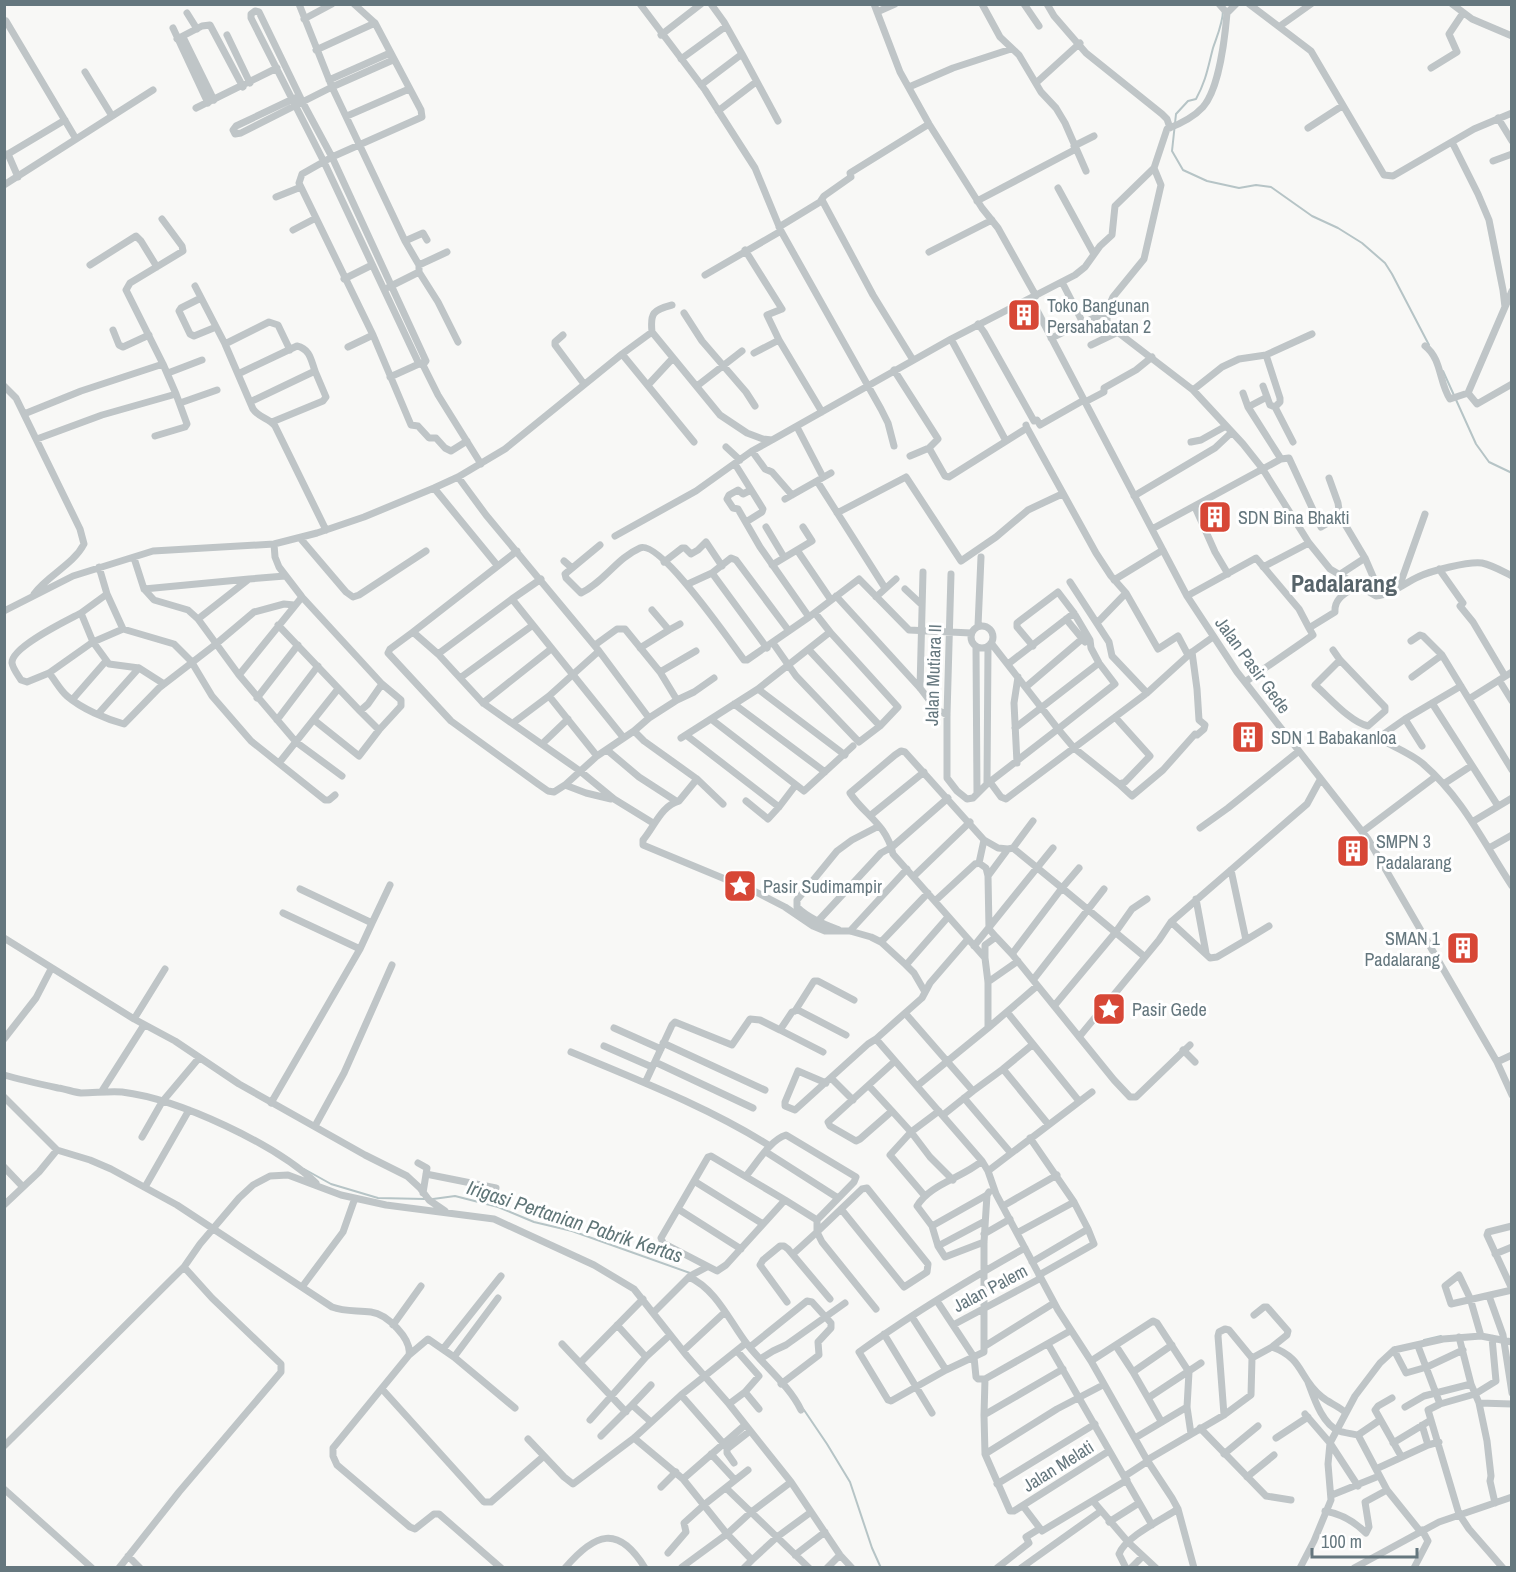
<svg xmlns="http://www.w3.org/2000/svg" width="1516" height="1572" font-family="'Archivo Narrow',sans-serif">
  <rect width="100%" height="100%" fill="#f8f8f6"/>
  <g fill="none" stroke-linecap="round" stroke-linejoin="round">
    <!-- stream -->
    <path stroke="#b6c4c6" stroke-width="2" d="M1223 10C1223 23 1217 36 1213 48 1208 67 1206 81 1196 99L1188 101 1176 114 1172 151 1183 170 1207 181 1239 188 1256 185 1271 187 1312 216 1338 228 1362 243 1385 263 1392 274 1429 345
      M1443 371 1476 444 1489 462 1512 473
      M304 1169 331 1184 378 1198 425 1199
      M433 1199 455 1196 498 1207 534 1222 572 1231 690 1273
      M1424 1340 1441 1336
      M804 1410 827 1444 850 1482 872 1548 881 1568"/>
    <!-- minor -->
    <path stroke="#bfc5c7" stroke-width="7" d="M299 4 332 87 405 241 419 265V272L389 287
      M354 4 375 23 421 110 422 117 332 157 302 174 299 183 373 335 411 425 418 426 429 438H436L445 448 451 451 467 441
      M640 4 705 90 755 168 781 231 881 409 888 423 894 446
      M711 4 724 22 742 54
      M874 4 900 72 929 124 982 208 998 228 1036 296
      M982 4 1000 37 1019 55 1041 92 1056 108 1065 123 1086 171
      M1024 4 1039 26
      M1047 4 1054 16 1086 53 1162 114 1167 119 1170 128
      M1219 4 1227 13
      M1249 4 1311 51 1384 175 1393 176 1474 129 1512 113
      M1452 4 1472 19 1512 36
      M877 12 895 4
      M187 13 197 29
      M304 19 332 4
      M6 21 76 139
      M1280 26 1311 4
      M173 28 208 103
      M227 35 250 83
      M661 35 701 4
      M183 37 214 100
      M177 39 202 26 210 25 243 87
      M316 50 375 23
      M681 59 725 27
      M1431 68 1457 52 1449 34 1463 13
      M85 72 112 116
      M329 80 390 53
      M1036 83 1080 43
      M701 85 742 54 778 121
      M909 87 953 68 1011 49
      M295 98 236 126 233 130 235 134 241 133 332 87 393 60
      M196 108 277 68
      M718 111 756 82
      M347 116 409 89
      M1498 118 1512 141
      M1308 128 1342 106
      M1452 142 1478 194 1489 220 1503 290 1505 307 1468 393
      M1074 146 1094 136
      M5 154H8L18 177
      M8 154 65 120
      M1493 161 1512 154
      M1154 168 1161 185 1144 259 1113 297 1107 311V324L1193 390 1243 444 1262 468 1309 543 1330 569 1376 596C1391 595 1405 583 1418 577 1430 571 1469 561 1482 563 1492 565 1502 571 1512 576
      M4 185 153 90
      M1058 188 1094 254
      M276 197 301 187
      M822 200 873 295 913 360
      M977 201 1076 149
      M779 227 820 202 824 196 851 177 850 173 929 124
      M293 230 316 218
      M405 241 423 233 427 240
      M745 250 782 309 767 315 779 340 754 353
      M929 252 992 220
      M90 265 136 236 141 241 157 267
      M419 265 447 252
      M419 272 438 302 458 342
      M705 275 781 231
      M344 279 372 265
      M1062 282 1083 323
      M195 286 225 344 253 409C259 418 269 418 275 426L326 530
      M201 298 181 308 179 311 190 334 194 336 216 327
      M1031 299 1187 596 1237 672 1368 839 1497 1062 1512 1095
      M672 305C653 310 650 313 652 332L720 415 747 433 763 439 772 440 951 339 1075 275 1085 267 1100 246 1112 235 1115 206 1154 168 1167 129C1180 124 1193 118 1203 107 1219 89 1225 37 1227 13L1236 4
      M1505 307 1512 291
      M684 313 702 341 746 392 755 406
      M978 324 984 332 1034 421 1037 420 1040 425 1084 400
      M113 330 119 345 123 347 149 335
      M563 335 555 342V345L584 384
      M1051 338C1069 330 1088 319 1107 313
      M951 339 1006 441
      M779 340 822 412
      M225 344 269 322 278 325 290 350
      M1091 345 1116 333
      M1425 346C1442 359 1439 383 1450 399L1468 393
      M348 347 373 335
      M622 354 694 442
      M1266 355 1280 398V402L1275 407 1293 442
      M423 365 426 361 332 157 303 103 259 12 255 11 251 14V18L324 162 419 364 423 365 438 395 481 464
      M894 370 938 439 929 448 910 456
      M168 373 202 360
      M238 374 297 346C310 349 311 360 315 371L250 402
      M390 377 421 363
      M648 385 673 358
      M4 386 16 398 80 529 84 544C73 565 48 575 34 594
      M697 386 742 351
      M1263 386 1270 405 1275 407
      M1193 390 1222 367 1239 359 1266 355 1312 334
      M1468 393 1477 404 1512 384
      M1085 402 1104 392V388L1136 370 1152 357
      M180 403 217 390
      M1248 407 1267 397
      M24 414 81 391 163 364 126 290 130 283 183 251 182 246 162 219
      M272 422 323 401 326 397 315 371
      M797 427 823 477
      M1027 428 1096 553 1111 576 1126 593 1158 649 1178 636 1188 655
      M155 436 185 427 187 424 176 394
      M37 439 102 415 176 394 163 364
      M1191 442 1201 440 1226 426
      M726 447 740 460
      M929 448 945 476 949 477 1027 428 1026 425
      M752 451 765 469 772 472 792 495
      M1281 459 1289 458 1321 527 1340 516
      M735 464 763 509 762 512 746 522
      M458 477 486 515 599 651 549 696 513 723
      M1329 478 1338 503 1340 516 1365 558 1339 575
      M817 481 885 588
      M434 488 497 565
      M751 490 743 494 738 490 729 495 727 499 733 508 738 509 760 547 809 617
      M1134 496 1215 448 1232 432
      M785 499 831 473
      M1195 507 1215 552 1228 574
      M837 513 906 477 961 561 996 537 1028 510 1062 494
      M766 527 784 557
      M1152 529 1281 459 1248 407 1243 393
      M615 536 696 491 752 451 772 440
      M300 538 346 592 353 597 359 595 426 551
      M274 544 275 557 279 567 302 597 382 684 401 700V706L379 730
      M600 545 565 574 566 578 581 593C603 583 617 558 640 548 660 539 731 643 744 660H747L809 617 859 579 909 630 971 633
      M797 550 812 541 803 527
      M517 551 413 632 438 654 483 703 580 771 614 799 653 823
      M134 558 144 589 154 600 188 610 198 619 239 675 296 742 342 776
      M1365 558 1381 595
      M564 561 572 568
      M664 562 682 548H685L691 554 698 550 706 542 722 566
      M772 565 797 550 831 600
      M99 567 107 594
      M1263 567 1309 543
      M1439 569 1463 603 1460 606 1473 622 1505 676
      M712 573 731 558 736 560 789 631
      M951 574 947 715V778L957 791 967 799 973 798 987 784
      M1114 580 1163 550
      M1070 582 1109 642 1112 656 1147 693
      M688 584 712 573 767 648
      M1399 587 1425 514
      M144 589 249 579
      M905 589 921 604
      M836 596 920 688 936 709 947 715
      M1187 596 1256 558 1299 609 1309 628
      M876 597 896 579
      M512 599 541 579
      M4 611 73 576 153 551 274 544 317 533 364 517 434 488 458 477 505 449 622 354 652 332
      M81 613 107 594 123 629
      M198 619 249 579 285 576
      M1066 619 1085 642
      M1097 623 1126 593
      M278 625 360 711 368 704 382 684
      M971 637a11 11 0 1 1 22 0a11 11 0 1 1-22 0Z
      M978 626 981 557
      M669 630 680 624
      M413 632 390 649 388 653 451 721 538 784 548 791 554 792 565 785 597 756 634 731 644 741 697 779 679 801C662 805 654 827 643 840V845L754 891 785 907 813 926 825 931H850L871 937 881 942 906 965 914 973 925 992
      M1411 641 1420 635 1423 636 1442 655 1512 770
      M773 643 796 676 859 742 880 726 898 707 830 632
      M595 645 617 629H625L660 672 677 700 649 718
      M1033 646 1017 627V623L1058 592 1074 613 1090 640 1091 648 1099 663 1115 684 1058 729 1074 748 1119 784 1125 782 1150 756 1115 717
      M976 647 977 794
      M988 647 987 784 1058 729 991 643
      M640 648 669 630 652 610
      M809 650 880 726
      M1333 650 1340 660 1385 707V711L1368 726C1350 722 1329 697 1315 685L1340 660
      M599 651 649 718 634 731
      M438 654 512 599 623 737
      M1008 664 1074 613
      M660 672 696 651
      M49 673C55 680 60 690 67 696 82 709 106 719 124 724L159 688 216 644 254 612 284 604 294 605
      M239 675 302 597
      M1412 677 1442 655
      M460 678 533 625
      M1499 680 1512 701
      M1245 682 1313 635 1309 628 1335 612C1334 597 1347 593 1358 585
      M164 684 139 668 109 664 93 642 81 613C68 620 11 647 12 663 13 669 18 675 21 680L27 682 49 673 90 644 93 642 123 629 174 644 191 661 212 696 251 741 325 800H329L335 795
      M1027 686 1082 639
      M1461 686 1405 719 1378 738C1392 746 1410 753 1422 763 1463 798 1483 842 1512 886
      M920 688 923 572
      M758 689 845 755
      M549 696 597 756
      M257 698 298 645
      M1469 699 1512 672
      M72 700 106 661
      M677 700 694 692 714 678
      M483 703 551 649
      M1432 703 1498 806
      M734 704 825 772
      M98 714 139 668
      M711 719 804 791 853 746
      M1405 719 1422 746
      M277 720 318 666
      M314 720 359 756 379 730 360 711
      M1015 728 1099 663
      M686 735 779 807 795 786
      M681 738 758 689 830 632 815 613
      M542 744 568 719
      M607 750 639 777 676 801
      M279 763 338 689
      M1017 763 1014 703 1018 677
      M697 779 723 804
      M990 782 1001 797 1006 799 1147 693 1192 652 1213 637
      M1445 783 1471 766
      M1119 784 1132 796 1163 770 1195 734 1197 735 1204 729 1205 725 1199 720 1197 689 1192 652
      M565 785 586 793 611 799
      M746 801 768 819 779 807
      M871 815 924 772
      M1472 822 1512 798
      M1200 828 1228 808 1299 751
      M1362 832 1435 777
      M984 840 905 752 901 751 895 755 850 793C864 815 886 823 893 854L985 958V945L996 937 1012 954 1114 1080 1130 1097H1136L1190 1045
      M1013 848 1033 821
      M1489 848 1512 835
      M979 863 984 840 998 848 1008 849
      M914 876 970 822
      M1196 899 1206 953
      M935 901 975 864 979 863 986 868 988 876
      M283 913 360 949
      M818 921 881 853 892 847 948 798
      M1171 922 1210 958 1217 957 1246 940 1231 870
      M372 923 390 885
      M839 930C824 924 808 918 797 907V900L837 851 852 840 879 826
      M850 931 907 869
      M996 937 989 929 988 876 1008 849 1013 848 1062 888 1079 868
      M4 938 134 1019 175 1041 239 1084 365 1155 407 1176 420 1188 429 1200 445 1211
      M1246 940 1269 926
      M881 942 928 893
      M974 946 1053 848
      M1012 954 1062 888 1145 957
      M985 958 988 982V1028L1037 986
      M906 965 948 917
      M1033 980 1104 889
      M988 982 1018 961
      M1054 1006 1115 933 1132 909 1147 899
      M795 1011 814 981H818L854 1000
      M1007 1012 1079 1101
      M134 1019 165 969
      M614 1028 661 1049
      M780 1030 823 1052
      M1079 1037 1159 940 1171 922 1307 804 1320 780
      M4 1039 36 998 51 969
      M876 1039 905 1013
      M663 1043 765 1090
      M604 1046 652 1067
      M1183 1050 1195 1062
      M571 1052C638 1080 708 1107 770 1146
      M655 1062 753 1108
      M1497 1062 1512 1055
      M1003 1069 1032 1045
      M4 1075C22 1080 40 1084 58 1088 66 1089 73 1092 81 1093 95 1093 108 1091 122 1092 179 1099 275 1144 316 1183
      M831 1078 853 1100
      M645 1083 672 1025 675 1022 732 1045 750 1019 760 1020 780 1030 792 1012 798 1010 846 1035
      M826 1083 798 1071 785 1102V1106L795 1110 868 1044 876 1039 982 1161 988 1171 996 1194 1058 1310 1091 1361 1147 1460 1172 1498 1178 1509 1194 1568
      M869 1086 892 1111 860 1139 856 1141 830 1126 828 1122 895 1061
      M917 1086 988 1028
      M102 1091 144 1025
      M973 1091 1003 1069 1048 1124
      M4 1097 57 1150 90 1160 111 1169 177 1205 332 1307C345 1312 357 1310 371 1312 387 1314 412 1339 409 1355L333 1448V1456L337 1465 410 1527 415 1529 434 1514H439L501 1568
      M964 1098 1010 1152
      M271 1103 360 949 372 923 300 889
      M892 1111 911 1132 939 1111
      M943 1115 973 1091 905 1013 922 998 930 983 968 939
      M315 1126 344 1073 392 965
      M142 1137 162 1102 199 1058
      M1030 1138 1074 1202 1088 1229 1032 1262
      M766 1152 838 1198
      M711 1156 785 1200 726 1265 717 1271 663 1243 661 1238 708 1157Z
      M982 1161C962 1178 930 1184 917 1206L932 1226 938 1246 945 1257 984 1242
      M418 1163 427 1168 423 1193
      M4 1167 23 1187
      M988 1171 1092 1092
      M426 1174 496 1188
      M746 1176C757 1163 770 1140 786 1135L856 1177 854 1182 817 1220 785 1200
      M694 1181 763 1224
      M145 1187 189 1110
      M924 1195 890 1155 911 1132 930 1157 953 1180
      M987 1195 984 1242V1352L946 1370 891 1401 888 1400 859 1352C912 1314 968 1280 1025 1248
      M4 1205 39 1172 57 1150
      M1003 1206 1057 1175
      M678 1209 741 1249
      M817 1220V1232L862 1189 867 1188 928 1264 927 1272 904 1287 841 1209
      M932 1226 987 1195 989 1192
      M1512 1226 1488 1232 1487 1235 1512 1289
      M1017 1233 1074 1202
      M984 1234 1010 1219
      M938 1246 985 1221
      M793 1254 817 1232 822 1242 876 1309
      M1495 1254 1512 1247
      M1039 1275 1094 1244 1088 1229
      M689 1277C716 1289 730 1322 747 1344 764 1366 789 1385 801 1410
      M302 1287 343 1232 355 1198
      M1489 1296 1503 1335 1512 1393
      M498 1298 454 1357 515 1408
      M937 1301 974 1357 976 1377 978 1379H985L1070 1331
      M787 1302 760 1265 763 1260 780 1246H784L788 1249 830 1299
      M653 1313 690 1276 707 1267
      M1254 1315 1264 1307H1267L1288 1331 1287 1335 1272 1347
      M912 1317 946 1370
      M393 1325 421 1286
      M953 1325 1041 1278
      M884 1334 932 1413
      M1481 1336 1470 1298 1459 1275 1445 1286 1451 1304 1512 1290
      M1459 1337 1471 1384 1479 1403 1512 1404
      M1492 1338 1496 1381 1475 1394 1440 1404 1428 1410 1459 1514 1469 1529 1503 1568
      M562 1344 626 1412
      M1048 1344 1152 1525
      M985 1346 1054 1303
      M1116 1346 1133 1372
      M1418 1346 1440 1404
      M750 1347 807 1301 812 1302 831 1323V1328L818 1342 819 1355 781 1384
      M443 1349 501 1276
      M1394 1350 1406 1373 1427 1367 1463 1350
      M683 1351 725 1312
      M409 1355 428 1339 454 1357
      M646 1357 670 1335
      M1252 1358 1272 1347C1305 1359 1298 1378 1322 1397 1329 1403 1339 1406 1346 1413
      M760 1359 773 1351 786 1345 845 1303
      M1091 1361 1153 1321 1157 1323 1189 1372 1187 1407 1191 1434
      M581 1362 643 1299
      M1308 1382C1314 1398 1322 1424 1339 1431 1345 1433 1352 1434 1358 1435L1387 1490 1420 1531
      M1103 1385 1057 1409 985 1454 1010 1511H1014L1109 1451
      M382 1389 484 1502H491L544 1456
      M745 1392 759 1409
      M681 1395 746 1343
      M1148 1398 1133 1372 1172 1345
      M1392 1398 1378 1406 1375 1410 1401 1456
      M1479 1403 1487 1441 1491 1476 1490 1481 1495 1503
      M729 1404 745 1392 759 1376 737 1351
      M632 1405 651 1385
      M1405 1407 1424 1396 1471 1384
      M1305 1414 1330 1443 1358 1486
      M984 1415 985 1379
      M590 1420 646 1357 617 1325
      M1161 1421 1148 1398 1201 1363
      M1422 1425 1428 1445
      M1200 1428 1266 1496 1291 1500
      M1358 1435 1380 1420
      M601 1436 632 1405 651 1422
      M634 1438 683 1479 727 1534 750 1513 791 1482
      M1135 1438 1187 1407
      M1276 1438 1308 1417
      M528 1439 564 1477 573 1484 634 1438 681 1395 723 1443
      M1393 1443 1431 1420
      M4 1446 184 1267
      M711 1454 735 1480
      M985 1454 984 1415 1063 1369
      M1224 1454 1258 1426
      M1147 1460 1224 1415 1251 1395 1252 1358 1229 1330 1225 1329 1219 1332 1218 1336 1224 1415
      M734 1463 727 1453V1449L750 1431
      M1376 1469 1428 1445 1439 1442
      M1125 1476 1148 1461
      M1247 1477 1274 1455
      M683 1479 745 1425
      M997 1484 1095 1424
      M661 1487 676 1472
      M726 1488 809 1568
      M4 1489 92 1568
      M1332 1495 1379 1476
      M1093 1501 1128 1542 1156 1568
      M1023 1506 1042 1531 1127 1480
      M1325 1511C1342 1514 1354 1521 1366 1533L1369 1527 1365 1502 1387 1490
      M1109 1522 1139 1503
      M668 1553 686 1532 684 1523 705 1504 748 1470
      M795 1555 825 1532
      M128 1556 140 1568
      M752 1560 777 1537 811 1512
      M682 1567 727 1534 752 1560 744 1568
      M119 1568 179 1492 281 1372V1364L212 1298 184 1267 200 1244 239 1198 253 1185 270 1176 288 1175 341 1195 386 1205 494 1219 594 1265 634 1289 687 1356 729 1404 791 1482 840 1555 852 1568
      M565 1568C595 1533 618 1524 645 1568
      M827 1568 840 1555
      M997 1568 1029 1543 1026 1537 1039 1529
      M1021 1568 1101 1511
      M1126 1568 1119 1554C1125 1537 1163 1519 1178 1509
      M1131 1568 1143 1556
      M1300 1568 1314 1541 1331 1500 1328 1464 1330 1443 1355 1396 1380 1363 1394 1350 1443 1339 1481 1336 1512 1342
      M1354 1568 1439 1522 1512 1497
      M1414 1568 1428 1541 1422 1530"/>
  </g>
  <!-- icons -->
  <defs>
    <symbol id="building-square" viewBox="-11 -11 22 22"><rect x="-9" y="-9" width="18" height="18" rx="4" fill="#d74736" stroke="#fff"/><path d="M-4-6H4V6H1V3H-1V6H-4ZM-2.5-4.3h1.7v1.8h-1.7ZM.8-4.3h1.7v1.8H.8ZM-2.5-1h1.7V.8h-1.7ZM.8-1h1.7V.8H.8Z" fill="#fff"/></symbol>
    <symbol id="sight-square" viewBox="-11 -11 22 22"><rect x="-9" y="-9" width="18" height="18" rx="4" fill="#d74736" stroke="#fff"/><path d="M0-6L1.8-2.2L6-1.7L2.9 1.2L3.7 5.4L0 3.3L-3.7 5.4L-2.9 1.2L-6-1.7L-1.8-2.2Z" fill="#fff"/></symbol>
  </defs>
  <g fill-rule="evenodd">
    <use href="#building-square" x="1005" y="296" width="38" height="38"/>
    <use href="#building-square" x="1196" y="498" width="38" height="38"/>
    <use href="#building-square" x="1229" y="718" width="38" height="38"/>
    <use href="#building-square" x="1334" y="832" width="38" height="38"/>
    <use href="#sight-square" x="721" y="867" width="38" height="38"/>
    <use href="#building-square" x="1444" y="929" width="38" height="38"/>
    <use href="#sight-square" x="1090" y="990" width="38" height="38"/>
  </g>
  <g text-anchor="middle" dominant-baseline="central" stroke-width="6" stroke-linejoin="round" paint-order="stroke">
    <!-- poi labels -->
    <g font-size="18" fill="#65777e" stroke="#fff" text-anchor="start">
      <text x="1047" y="305">Toko Bangunan<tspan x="1047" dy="21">Persahabatan 2</tspan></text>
      <text x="1238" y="517">SDN Bina Bhakti</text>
      <text x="1271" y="737">SDN 1 Babakanloa</text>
      <text x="1376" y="841">SMPN 3<tspan x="1376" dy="21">Padalarang</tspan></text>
      <text x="763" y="886">Pasir Sudimampir</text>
      <text x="1440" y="938" text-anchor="end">SMAN 1<tspan x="1440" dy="21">Padalarang</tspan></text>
      <text x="1132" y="1009">Pasir Gede</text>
    </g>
    <!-- street labels -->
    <g font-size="18" fill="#65777e" stroke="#fff">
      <text transform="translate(1253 665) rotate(54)">Jalan Pasir Gede</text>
      <text transform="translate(933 675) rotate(-88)">Jalan Mutiara II</text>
      <text transform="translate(990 1288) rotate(-28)">Jalan Palem</text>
      <text transform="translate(1058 1466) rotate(-32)">Jalan Melati</text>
    </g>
    <!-- water labels -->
    <g font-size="20" font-style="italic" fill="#607678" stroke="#fff">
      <text transform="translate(575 1221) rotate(18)">Irigasi Pertanian Pabrik Kertas</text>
    </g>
    <!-- district labels -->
    <g font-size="24" font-weight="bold" fill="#57646a" stroke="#fff">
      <text x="1344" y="583">Padalarang</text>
    </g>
  </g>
  <!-- border -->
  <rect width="1516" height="1572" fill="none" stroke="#65777e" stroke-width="12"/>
  <!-- scale -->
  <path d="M1312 1548v9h105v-9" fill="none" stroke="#65777e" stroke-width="3"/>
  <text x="1321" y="1548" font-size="18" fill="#65777e" stroke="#ffffff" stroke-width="4.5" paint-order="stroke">100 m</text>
</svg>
